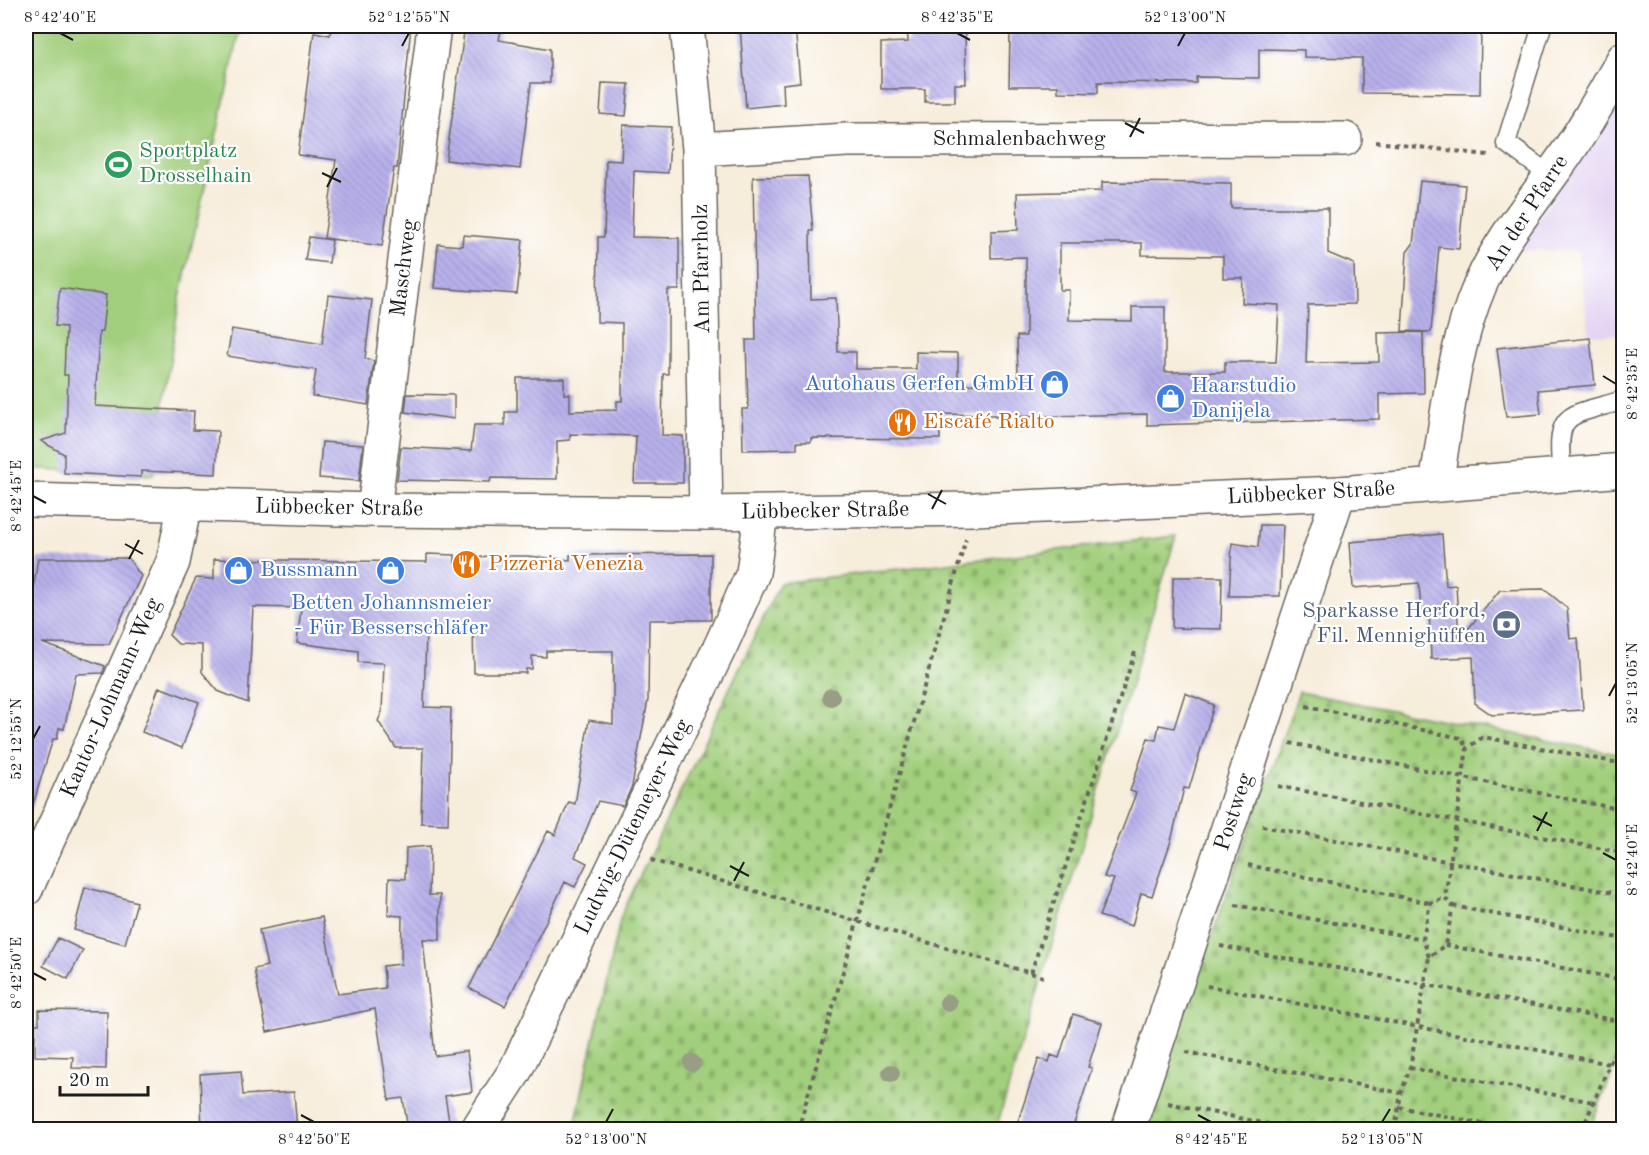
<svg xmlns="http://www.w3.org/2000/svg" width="1649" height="1155" font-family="'Old Standard TT',serif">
  <defs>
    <pattern id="cemetery-stones" width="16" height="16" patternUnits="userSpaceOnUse" patternTransform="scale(1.5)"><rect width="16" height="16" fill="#a2cf7d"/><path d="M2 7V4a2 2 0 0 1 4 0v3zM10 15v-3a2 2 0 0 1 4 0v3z" fill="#8bb16b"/></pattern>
    <pattern id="building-back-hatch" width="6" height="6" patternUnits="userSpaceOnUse" patternTransform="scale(1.5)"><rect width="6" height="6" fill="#b8b1eb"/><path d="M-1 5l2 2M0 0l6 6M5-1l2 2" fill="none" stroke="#9e98c9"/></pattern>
  </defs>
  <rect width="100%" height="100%" fill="#fff"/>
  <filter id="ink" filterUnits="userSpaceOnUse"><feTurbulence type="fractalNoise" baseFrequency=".0167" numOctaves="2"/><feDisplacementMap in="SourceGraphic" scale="12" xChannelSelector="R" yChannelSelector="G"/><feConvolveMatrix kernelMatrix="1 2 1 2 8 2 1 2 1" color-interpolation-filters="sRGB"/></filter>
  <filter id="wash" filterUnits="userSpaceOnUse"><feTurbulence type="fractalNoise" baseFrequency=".008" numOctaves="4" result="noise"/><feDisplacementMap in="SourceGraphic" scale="24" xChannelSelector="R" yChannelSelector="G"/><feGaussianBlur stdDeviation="1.35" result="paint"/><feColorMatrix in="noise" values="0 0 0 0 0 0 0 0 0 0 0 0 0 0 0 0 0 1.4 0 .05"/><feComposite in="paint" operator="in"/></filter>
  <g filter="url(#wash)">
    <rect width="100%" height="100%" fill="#f7eddb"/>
    <!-- built -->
    <path fill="#e3d3f2" d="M1623 90V334L1589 335 1578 251 1518 250Z"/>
    <!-- cemetery -->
    <path fill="url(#cemetery-stones)" stroke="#5f764c" stroke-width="1.5" d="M1176 536 996 1129H574L621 916 780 583Z
      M1299 692 1623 755V1049L1589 1129 1142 1130Z"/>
    <!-- pitch -->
    <path fill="#a2cf7d" stroke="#5f764c" stroke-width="1.5" d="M26 26H241L179 302 153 475 26 468Z"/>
    <g id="blocks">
      <!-- building -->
      <path fill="url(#building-back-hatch)" fill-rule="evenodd" d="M331 26H411L397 168H394L382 246 324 238 336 160 298 155 314 32 330 35Z
        M465 26H502L499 40 550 49V83H531L520 169 446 160Z
        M740 26H795L800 82 783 84 784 104 746 108Z
        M907 26 965 28 966 84H955V102H925V89H881V43L908 42Z
        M1090 26H1481L1480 94 1362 93V58L1304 57V50L1259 49V78L1196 77V83L1098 82V93L1058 92V86H1009L1010 31 1094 32Z
        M602 83 629 84 626 116 600 114Z
        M623 125 671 127 668 173 634 171 632 237 679 238V290H668V374H663L662 435 683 436V483H634L636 436 570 434V440L557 441V479L491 478 490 482 397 480 401 447 471 451 474 425H505V412H517V378H564V394H570V411L617 410V401H622V323L597 322 598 237H604L606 160 621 161Z
        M808 176 813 231H810L811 299 836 298 838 352H856V369H916V352L958 353V385L1018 382 1017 336H1026V257L991 258V231L1018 230 1017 193 1102 191V182L1231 183V208H1328V253L1354 264 1355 304 1308 305 1306 363 1379 362 1378 333 1423 332 1424 393 1379 394V419L1147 425V414L995 417V415L940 414V439L811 438V442H797V449L743 450 742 409H748L746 340H756L753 177ZM1060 243H1142V255L1223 256V278H1243L1242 303 1279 305 1276 362H1225V372H1165V307H1132V321L1069 320V290H1060Z
        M1420 181 1465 185 1459 249 1439 247 1431 332 1402 331 1407 252 1413 244Z
        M463 235 523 240 517 294 434 288 438 244 462 246Z
        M309 237 332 240 329 263 305 260Z
        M60 288 106 295 102 332H99L95 406 194 411 193 430 218 431 216 474 141 471V477L64 473V454L41 441 66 433 68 375H64L66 327 55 326Z
        M328 295 372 300 365 359 374 361 368 405 312 396 316 370 227 356 232 329 322 344Z
        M1590 338 1595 385 1538 390 1541 414 1506 417 1497 348Z
        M407 394 454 395V419L405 412Z
        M322 442 363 445 359 481 319 478Z
        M1260 525H1283L1280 596H1229L1232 543 1258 547Z
        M1442 534 1446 586 1456 585 1459 640 1500 590 1544 589 1567 608 1570 639 1578 638 1583 710 1492 715 1475 703 1473 657 1431 659 1429 610 1421 611 1419 583 1353 588 1350 542Z
        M427 554 455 555V563L487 556H527L570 560V555L711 554V620H649L648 700 632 786 623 806 598 801 575 857 587 863 575 887 565 882 505 1006 469 988 548 831 555 835 569 802 575 804 589 720 613 724V651H546V657L532 656V669H526V673H474L473 630H426L424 707 451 708 448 824 421 823 423 748H396L378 721 382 712 384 663 358 662V651L297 643 301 608 253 607 248 703 218 691 202 672V645L178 644 169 635 196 578 214 579V559L427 562Z
        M38 558H128L141 576 109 644 42 643 105 666 103 673 76 674 64 729 59 728 57 739H53L31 811 26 810V636Z
        M1173 577H1222L1221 629 1172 628Z
        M159 687 199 702 182 748 142 732Z
        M1185 693 1214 705 1189 789 1184 788 1171 841 1152 896 1141 893 1132 926 1099 916 1114 879 1104 877 1136 793 1130 791 1148 738 1156 740 1159 725 1174 728Z
        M430 846 429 895H440V940L423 939 435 1056 467 1051 472 1092 445 1096 450 1127 408 1130 403 1098 389 1100 375 1009 267 1032 254 969 267 966 259 930 322 917 338 994 385 988 383 966 401 964 402 916 388 915 389 878 405 879 406 848Z
        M85 887 137 902 125 944 74 930Z
        M58 938 83 950 68 979 43 966Z
        M39 1010 107 1011 106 1069 72 1068 73 1057 35 1056V1024H39Z
        M1073 1014 1102 1023 1088 1067 1092 1068 1072 1130H1033L1017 1124 1039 1058 1049 1062 1051 1055 1059 1058Z
        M241 1071 243 1095 294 1092 297 1130H202L200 1074Z"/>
    </g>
  </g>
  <g filter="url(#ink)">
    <use href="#blocks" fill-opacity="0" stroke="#69655f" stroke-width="1.5"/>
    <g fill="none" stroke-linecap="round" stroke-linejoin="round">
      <defs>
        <path id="lane" d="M1542 26 1506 143 1551 176
          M1562 475C1555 409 1566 417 1624 400"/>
        <path id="street" d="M687 26 699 149 706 513
          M699 149 847 140 1345 139
          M1436 485C1447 419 1453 348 1480 285 1499 242 1530 205 1557 167 1582 133 1603 95 1624 58
          M374 510 434 26
          M26 889 173 562 185 504
          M477 1130 515 1071 722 643 753 573 761 513
          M1128 1130 1339 493"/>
        <path id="secondary" d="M26 500 374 510 706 513 974 509 1339 493 1624 470"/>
      </defs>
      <!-- lane casing -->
      <use href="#lane" stroke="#69655f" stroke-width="21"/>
      <!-- street casing -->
      <use href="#street" stroke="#69655f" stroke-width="36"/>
      <!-- secondary casing -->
      <use href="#secondary" stroke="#69655f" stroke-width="36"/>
      <!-- path -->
      <path stroke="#69655f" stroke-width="4" stroke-dasharray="4.5 4.5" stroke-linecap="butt" d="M1376 142 1488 155
        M1306 706 1461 738 1467 748
        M1290 743 1624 810
        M1278 786 1624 853
        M1262 826 1624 895
        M651 860 1044 977
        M1248 865 1430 903
        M1235 905 1423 939
        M1453 906 1624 939
        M1445 945 1624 980
        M1220 946 1624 1022
        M1429 957 1423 939 1430 903 1445 898
        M1031 973 1135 652
        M1207 986 1610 1064
        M1186 1052 1401 1093
        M1410 1068 1593 1102
        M1168 1103 1296 1130
        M1399 1107 1513 1130
        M798 1130 966 539
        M1395 1130 1401 1093 1410 1068 1429 957 1445 945 1453 906 1445 898 1467 748 1483 737 1624 764
        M1582 1130 1615 1051 1624 1040"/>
      <!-- lane -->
      <use href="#lane" stroke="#fff" stroke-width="18"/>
      <!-- street -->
      <use href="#street" stroke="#fff" stroke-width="33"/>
      <!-- secondary -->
      <use href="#secondary" stroke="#fff" stroke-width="33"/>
    </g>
    <!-- trees -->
    <g fill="#989d85">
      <circle cx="831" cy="697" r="9"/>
      <circle cx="948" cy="1003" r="9"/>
      <circle cx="692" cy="1063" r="9"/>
      <circle cx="891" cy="1073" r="9"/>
    </g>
  </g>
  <!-- ticks -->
  <path fill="none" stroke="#1c1c1c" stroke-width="2" d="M60 33 73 40M957 33 970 40M402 46 409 33M1178 46 1185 33M1125 123 1144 133M1130 137 1140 118M322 173 341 182M327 187 337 168M1603 376 1616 384M928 494 946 504M33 496 46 503M932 509 942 490M125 544 143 554M129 559 139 540M1609 696 1616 683M33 739 40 726M1533 816 1552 826M1537 831 1547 812M1603 853 1616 860M730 866 749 876M734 881 744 862M33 973 46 980M301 1115 314 1122M1198 1115 1211 1122M606 1122 613 1109M1382 1122 1390 1109"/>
  <!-- icons -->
  <defs>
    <symbol id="stadium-disc" viewBox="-11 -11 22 22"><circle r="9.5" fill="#2e9e5b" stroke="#fff"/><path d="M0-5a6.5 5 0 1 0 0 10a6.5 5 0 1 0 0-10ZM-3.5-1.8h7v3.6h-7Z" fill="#fff"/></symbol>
    <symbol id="shop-disc" viewBox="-11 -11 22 22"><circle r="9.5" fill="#3f7fe0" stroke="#fff"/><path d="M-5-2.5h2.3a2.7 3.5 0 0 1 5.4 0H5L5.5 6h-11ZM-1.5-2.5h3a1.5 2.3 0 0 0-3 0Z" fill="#fff"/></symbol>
    <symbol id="restaurant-disc" viewBox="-11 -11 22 22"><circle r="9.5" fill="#e8710a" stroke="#fff"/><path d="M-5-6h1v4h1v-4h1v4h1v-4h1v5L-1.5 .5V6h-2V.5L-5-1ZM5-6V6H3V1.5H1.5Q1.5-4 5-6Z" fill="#fff"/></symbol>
    <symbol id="bank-disc" viewBox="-11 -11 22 22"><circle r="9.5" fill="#5c6f8a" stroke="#fff"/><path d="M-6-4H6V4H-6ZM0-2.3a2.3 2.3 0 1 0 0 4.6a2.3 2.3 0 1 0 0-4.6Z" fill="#fff"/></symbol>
  </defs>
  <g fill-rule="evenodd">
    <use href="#stadium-disc" x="102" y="148" width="33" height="33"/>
    <use href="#shop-disc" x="1038" y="368" width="33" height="33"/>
    <use href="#shop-disc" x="1154" y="382" width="33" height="33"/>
    <use href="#restaurant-disc" x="886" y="406" width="33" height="33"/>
    <use href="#restaurant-disc" x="450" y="548" width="33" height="33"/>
    <use href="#shop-disc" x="222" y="554" width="33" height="33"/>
    <use href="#shop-disc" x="374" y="554" width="33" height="33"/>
    <use href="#bank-disc" x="1490" y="608" width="33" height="33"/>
  </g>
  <g text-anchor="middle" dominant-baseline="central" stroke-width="4.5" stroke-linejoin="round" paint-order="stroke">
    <!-- street labels -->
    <g font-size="22" fill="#1c1c1c" stroke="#fff">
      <text x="1019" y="139">Schmalenbachweg</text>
      <text transform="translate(1527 213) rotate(-57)">An der Pfarre</text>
      <text transform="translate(404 268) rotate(-83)">Maschweg</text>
      <text transform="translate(702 269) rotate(-91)">Am Pfarrholz</text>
      <text transform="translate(1311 493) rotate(-3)">Lübbecker Straße</text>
      <text transform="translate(339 508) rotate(1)">Lübbecker Straße</text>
      <text transform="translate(825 511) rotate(-1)">Lübbecker Straße</text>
      <text transform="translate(111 698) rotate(-66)">Kantor-Lohmann-Weg</text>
      <text transform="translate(1234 812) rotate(-72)">Postweg</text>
      <text transform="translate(633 827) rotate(-64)">Ludwig-Dütemeyer-Weg</text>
    </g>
    <!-- leisure labels -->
    <g font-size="22" fill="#27864d" stroke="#fff" text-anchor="start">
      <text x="139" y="151">Sportplatz<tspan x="139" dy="25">Drosselhain</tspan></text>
    </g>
    <!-- shop labels -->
    <g font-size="22" fill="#366cbe" stroke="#fff" text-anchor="start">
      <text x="1034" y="384" text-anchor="end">Autohaus Gerfen GmbH</text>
      <text x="1191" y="386">Haarstudio<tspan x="1191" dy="25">Danijela</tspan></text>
      <text x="260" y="570">Bussmann</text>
      <text x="391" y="603" text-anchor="middle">Betten Johannsmeier<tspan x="391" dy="25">- Für Besserschläfer</tspan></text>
    </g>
    <!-- food labels -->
    <g font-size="22" fill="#c56008" stroke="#fff" text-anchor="start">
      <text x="923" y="422">Eiscafé Rialto</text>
      <text x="488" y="564">Pizzeria Venezia</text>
    </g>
    <!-- service labels -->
    <g font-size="22" fill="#4e5e75" stroke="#fff" text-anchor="end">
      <text x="1486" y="611">Sparkasse Herford,<tspan x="1486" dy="25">Fil. Mennighüffen</tspan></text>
    </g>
  </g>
  <!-- margin -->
  <rect width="1649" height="1155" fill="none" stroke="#fff" stroke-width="66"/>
  <!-- scale -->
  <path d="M60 1086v9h88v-9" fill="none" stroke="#1c1c1c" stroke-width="3"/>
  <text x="69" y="1086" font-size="18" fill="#1c1c1c" stroke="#ffffff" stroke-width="4.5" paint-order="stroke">20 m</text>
  <rect x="33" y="33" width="1583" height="1089" fill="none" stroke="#1c1c1c" stroke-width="2"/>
  <g font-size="15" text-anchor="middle" fill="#1c1c1c">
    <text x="60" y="22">8°42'40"E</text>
    <text x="409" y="22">52°12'55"N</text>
    <text x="957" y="22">8°42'35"E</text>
    <text x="1185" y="22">52°13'00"N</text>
    <text transform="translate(1632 384) rotate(-90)" y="5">8°42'35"E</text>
    <text transform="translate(16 496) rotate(-90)" y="5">8°42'45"E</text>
    <text transform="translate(1632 683) rotate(-90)" y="5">52°13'05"N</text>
    <text transform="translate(16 739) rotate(-90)" y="5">52°12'55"N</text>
    <text transform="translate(1632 860) rotate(-90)" y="5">8°42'40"E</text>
    <text transform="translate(16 973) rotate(-90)" y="5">8°42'50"E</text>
    <text x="314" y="1144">8°42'50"E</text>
    <text x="606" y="1144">52°13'00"N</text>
    <text x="1211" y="1144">8°42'45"E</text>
    <text x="1382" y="1144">52°13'05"N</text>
  </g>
</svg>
